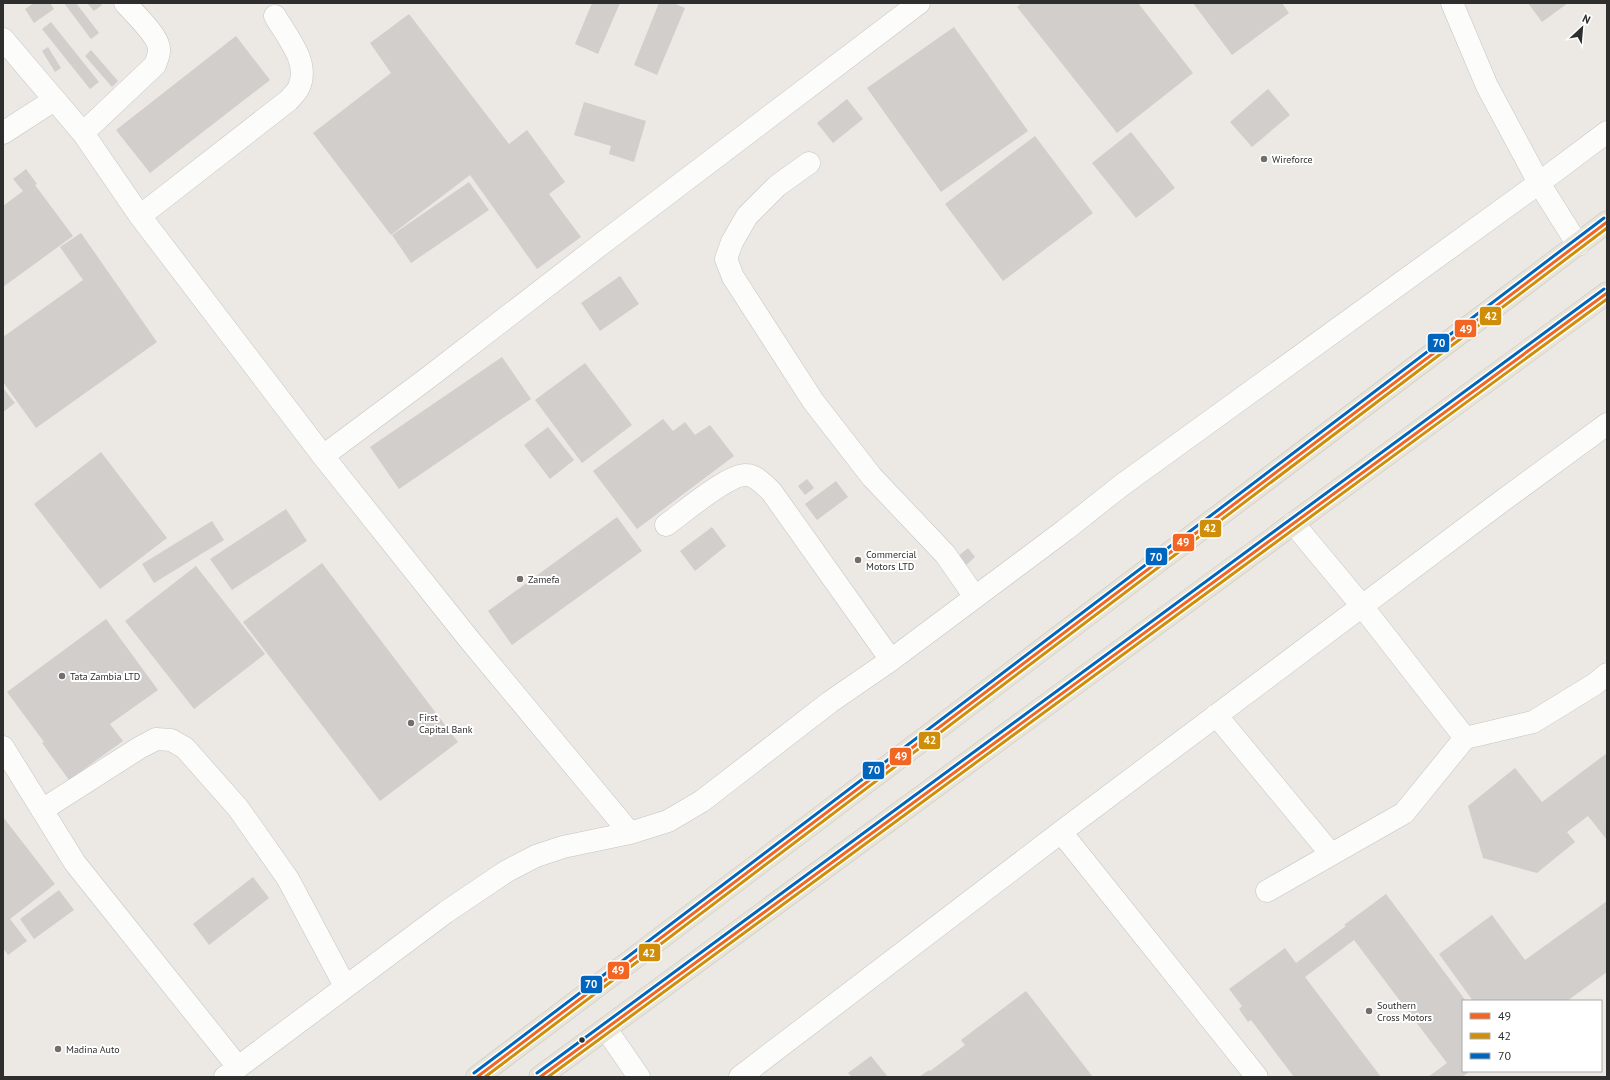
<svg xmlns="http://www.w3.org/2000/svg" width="1610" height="1080" font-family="'PT Sans',sans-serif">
  <rect width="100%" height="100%" fill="#ece8e4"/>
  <!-- building -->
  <path fill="#d1cecb" d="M34 3H50L54 9 34 23 25 9Z
    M64 3H76L99 33 91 39Z
    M87 3H100L102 5 94 11Z
    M592 3H620L598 54 575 44Z
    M659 3H673L685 8 657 75 634 65Z
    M1022 3H1138L1193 73 1117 133 1017 7Z
    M1193 3H1282L1289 13 1232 55Z
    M1528 3H1568L1542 22Z
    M409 14 509 144 527 130 565 182 549 194 581 237 537 269 470 175 391 235 313 133 391 73 370 43Z
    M51 22 99 82 90 89 42 29Z
    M954 27 1028 131 941 192 867 88Z
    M236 36 270 80 150 173 116 130Z
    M48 47 61 68 55 72 42 51Z
    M91 50 118 81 112 87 85 56Z
    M1268 89 1290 115 1252 147 1230 122Z
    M847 99 863 119 833 143 817 123Z
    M584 102 646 121 634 162 609 154 611 146 574 135Z
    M1131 132 1175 188 1136 218 1092 163Z
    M1035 136 1093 213 1003 281 945 204Z
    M26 169 37 184 35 185 73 236 3 287V206L23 191 13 179Z
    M469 182 489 210 411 263 392 235Z
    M81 233 157 342 36 428 3 382V337L83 280 60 247Z
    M620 276 639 304 600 331 581 303Z
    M502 357 531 399 399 489 370 447Z
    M585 363 632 425 582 463 535 400Z
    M3 388 15 403 3 412Z
    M663 419 673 431 685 422 695 435 710 425 734 456 637 529 593 471Z
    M548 427 574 460 550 479 524 445Z
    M101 452 167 538 100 589 34 504Z
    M807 479 814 488 805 495 798 486Z
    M836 481 848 497 817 520 805 504Z
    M286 509 307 541 232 590 210 559Z
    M617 517 642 551 512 645 488 611Z
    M212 521 224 540 154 583 142 564Z
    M712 527 726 546 695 571 680 551Z
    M968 548 975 557 965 566 957 557Z
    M322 563 458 742 380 801 243 622Z
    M196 566 265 654 194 709 125 621Z
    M106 619 158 690 110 724 123 741 69 780 42 743 44 742 7 692Z
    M1607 753V840L1588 816 1567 832 1575 842 1537 873 1483 858 1468 806 1515 768 1542 802Z
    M3 817 55 884 10 919 27 941 8 955 3 948Z
    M253 877 269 898 209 945 193 924Z
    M59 890 74 910 34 939 20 919Z
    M1386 894 1466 1001H1463V1071H1467L1468 1073 1462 1077H1428L1447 1063 1354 940 1305 977 1381 1077H1294L1251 1020 1248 1022 1239 1009 1242 1006 1229 989 1285 948 1296 963 1346 926 1344 925Z
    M1607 901V972L1567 1001H1473L1439 954 1492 915 1525 960Z
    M1026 991 1093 1077H919L929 1070 930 1071 965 1045 961 1040Z
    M871 1056 888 1077H852L848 1073Z"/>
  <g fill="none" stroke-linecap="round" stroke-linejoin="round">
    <defs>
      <path id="minor" d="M1452 3 1487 86 1539 183 1578 245
        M3 39 83 133 140 216 323 456 468 638 630 833
        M3 133 54 100
        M83 133 155 65C157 59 161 52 158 44 154 32 134 13 125 3
        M809 163 777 186 747 216 732 242 726 259 733 277 813 401 872 477 945 554 975 597
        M140 216 289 100C292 96 297 92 299 87 310 62 287 37 275 16
        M323 456 429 377 604 242 919 3
        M1293 523 1362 606 1465 738 1533 722 1595 684 1607 674
        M666 525C683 513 728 474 746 475 756 475 764 485 771 491L891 660
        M1216 715 1331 854
        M3 747 75 863 238 1067
        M42 810 139 748 156 739 171 740 185 748 238 808 288 879 345 986
        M1061 832 1257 1077
        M1267 891 1404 813 1465 738
        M606 1029 639 1077
        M225 1077 446 912 507 871 536 856 563 847 630 833 668 821 702 801 830 702 891 660 1065 530 1122 485 1539 183 1607 132
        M740 1077 1061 832 1498 504 1607 424"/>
      <path id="major" d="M477 1077 1607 222
        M540 1077 1607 293"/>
    </defs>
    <!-- minor casing -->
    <use href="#minor" stroke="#c5c4c5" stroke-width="23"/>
    <!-- major casing -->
    <use href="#major" stroke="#c6c5c4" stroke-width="23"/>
    <!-- minor -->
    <use href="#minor" stroke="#fcfcfb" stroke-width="22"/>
    <!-- major -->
    <use href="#major" stroke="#e8e4d6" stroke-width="22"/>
    <defs>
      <path id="bus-1" d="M477 1077 1607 222
        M540 1077 1607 293"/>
      <path id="bus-2" d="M485 1077 1607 228
        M548 1077 1607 299"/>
      <path id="bus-3" d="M474 1073 1604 218
        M537 1073 1604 289"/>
    </defs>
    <!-- bus-1 casing -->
    <use href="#bus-1" stroke="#fff" stroke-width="6"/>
    <!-- bus-2 casing -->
    <use href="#bus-2" stroke="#fff" stroke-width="6"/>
    <!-- bus-3 casing -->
    <use href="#bus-3" stroke="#fff" stroke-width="6"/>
    <!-- bus-1 -->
    <use href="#bus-1" stroke="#f26522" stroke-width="3"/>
    <!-- bus-2 -->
    <use href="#bus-2" stroke="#cf8e09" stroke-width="3"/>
    <!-- bus-3 -->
    <use href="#bus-3" stroke="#0065bd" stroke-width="3"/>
  </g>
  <!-- markers -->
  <g fill="#706f6e" stroke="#fff" stroke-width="1.5">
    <circle cx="1264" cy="159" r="4"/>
    <circle cx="858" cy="560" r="4"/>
    <circle cx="520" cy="579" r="4"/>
    <circle cx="62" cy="676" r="4"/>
    <circle cx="411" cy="723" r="4"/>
    <circle cx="1369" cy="1011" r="4"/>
    <circle cx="58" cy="1049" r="4"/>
  </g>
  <circle fill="#2e2e2e" stroke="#fff" stroke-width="1.5" cx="582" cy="1040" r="3.5"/>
  <g text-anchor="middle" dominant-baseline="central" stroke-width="4" stroke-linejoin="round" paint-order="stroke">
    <!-- poi labels -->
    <g font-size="10" fill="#2e2e2e" stroke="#fff" text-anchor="start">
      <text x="1272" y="159">Wireforce</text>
      <text x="866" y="554">Commercial<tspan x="866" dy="12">Motors LTD</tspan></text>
      <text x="528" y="579">Zamefa</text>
      <text x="70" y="676">Tata Zambia LTD</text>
      <text x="419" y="717">First<tspan x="419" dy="12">Capital Bank</tspan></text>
      <text x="1377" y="1005">Southern<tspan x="1377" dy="12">Cross Motors</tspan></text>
      <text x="66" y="1049">Madina Auto</text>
    </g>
  </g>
  <g stroke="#fff" stroke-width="1.5">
    <rect x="1479" y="306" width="23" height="20" rx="4" fill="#cf8e09"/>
    <rect x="1454" y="319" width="23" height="19" rx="4" fill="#f26522"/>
    <rect x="1427" y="333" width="23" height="20" rx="4" fill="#0065bd"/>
    <rect x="1199" y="519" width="23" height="19" rx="4" fill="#cf8e09"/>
    <rect x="1172" y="533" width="23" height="19" rx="4" fill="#f26522"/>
    <rect x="1145" y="547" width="23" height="19" rx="4" fill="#0065bd"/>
    <rect x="918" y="731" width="23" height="19" rx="4" fill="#cf8e09"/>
    <rect x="889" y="747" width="23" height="19" rx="4" fill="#f26522"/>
    <rect x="862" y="761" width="23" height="19" rx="4" fill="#0065bd"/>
    <rect x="638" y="943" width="23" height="19" rx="4" fill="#cf8e09"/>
    <rect x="607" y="961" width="23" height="19" rx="4" fill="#f26522"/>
    <rect x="580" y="975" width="23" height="19" rx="4" fill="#0065bd"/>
  </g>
  <g font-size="11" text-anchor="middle" font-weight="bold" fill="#fff">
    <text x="1491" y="320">42</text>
    <text x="1466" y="333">49</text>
    <text x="1439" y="347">70</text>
    <text x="1210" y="532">42</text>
    <text x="1183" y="546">49</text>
    <text x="1156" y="561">70</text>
    <text x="930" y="744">42</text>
    <text x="901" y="760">49</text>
    <text x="874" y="774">70</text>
    <text x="649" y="957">42</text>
    <text x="618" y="974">49</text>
    <text x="591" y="988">70</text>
  </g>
  <!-- border -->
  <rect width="1610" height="1080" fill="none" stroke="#2e2e2e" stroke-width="8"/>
  <!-- legend -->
  <rect x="1462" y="1000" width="140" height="72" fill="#ffffff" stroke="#ababab"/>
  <rect x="1470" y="1013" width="20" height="6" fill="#f26522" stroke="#ababab"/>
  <text x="1498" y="1020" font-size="12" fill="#2e2e2e">49</text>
  <rect x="1470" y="1033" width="20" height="6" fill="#cf8e09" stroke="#ababab"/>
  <text x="1498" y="1040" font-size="12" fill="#2e2e2e">42</text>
  <rect x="1470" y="1053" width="20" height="6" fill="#0065bd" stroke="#ababab"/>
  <text x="1498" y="1060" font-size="12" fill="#2e2e2e">70</text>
  <!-- north arrow -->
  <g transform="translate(1582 28) rotate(26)" stroke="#ffffff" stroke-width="3" paint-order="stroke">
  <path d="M0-3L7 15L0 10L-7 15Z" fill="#2e2e2e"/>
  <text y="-6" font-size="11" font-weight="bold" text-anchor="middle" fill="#2e2e2e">N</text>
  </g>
</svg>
